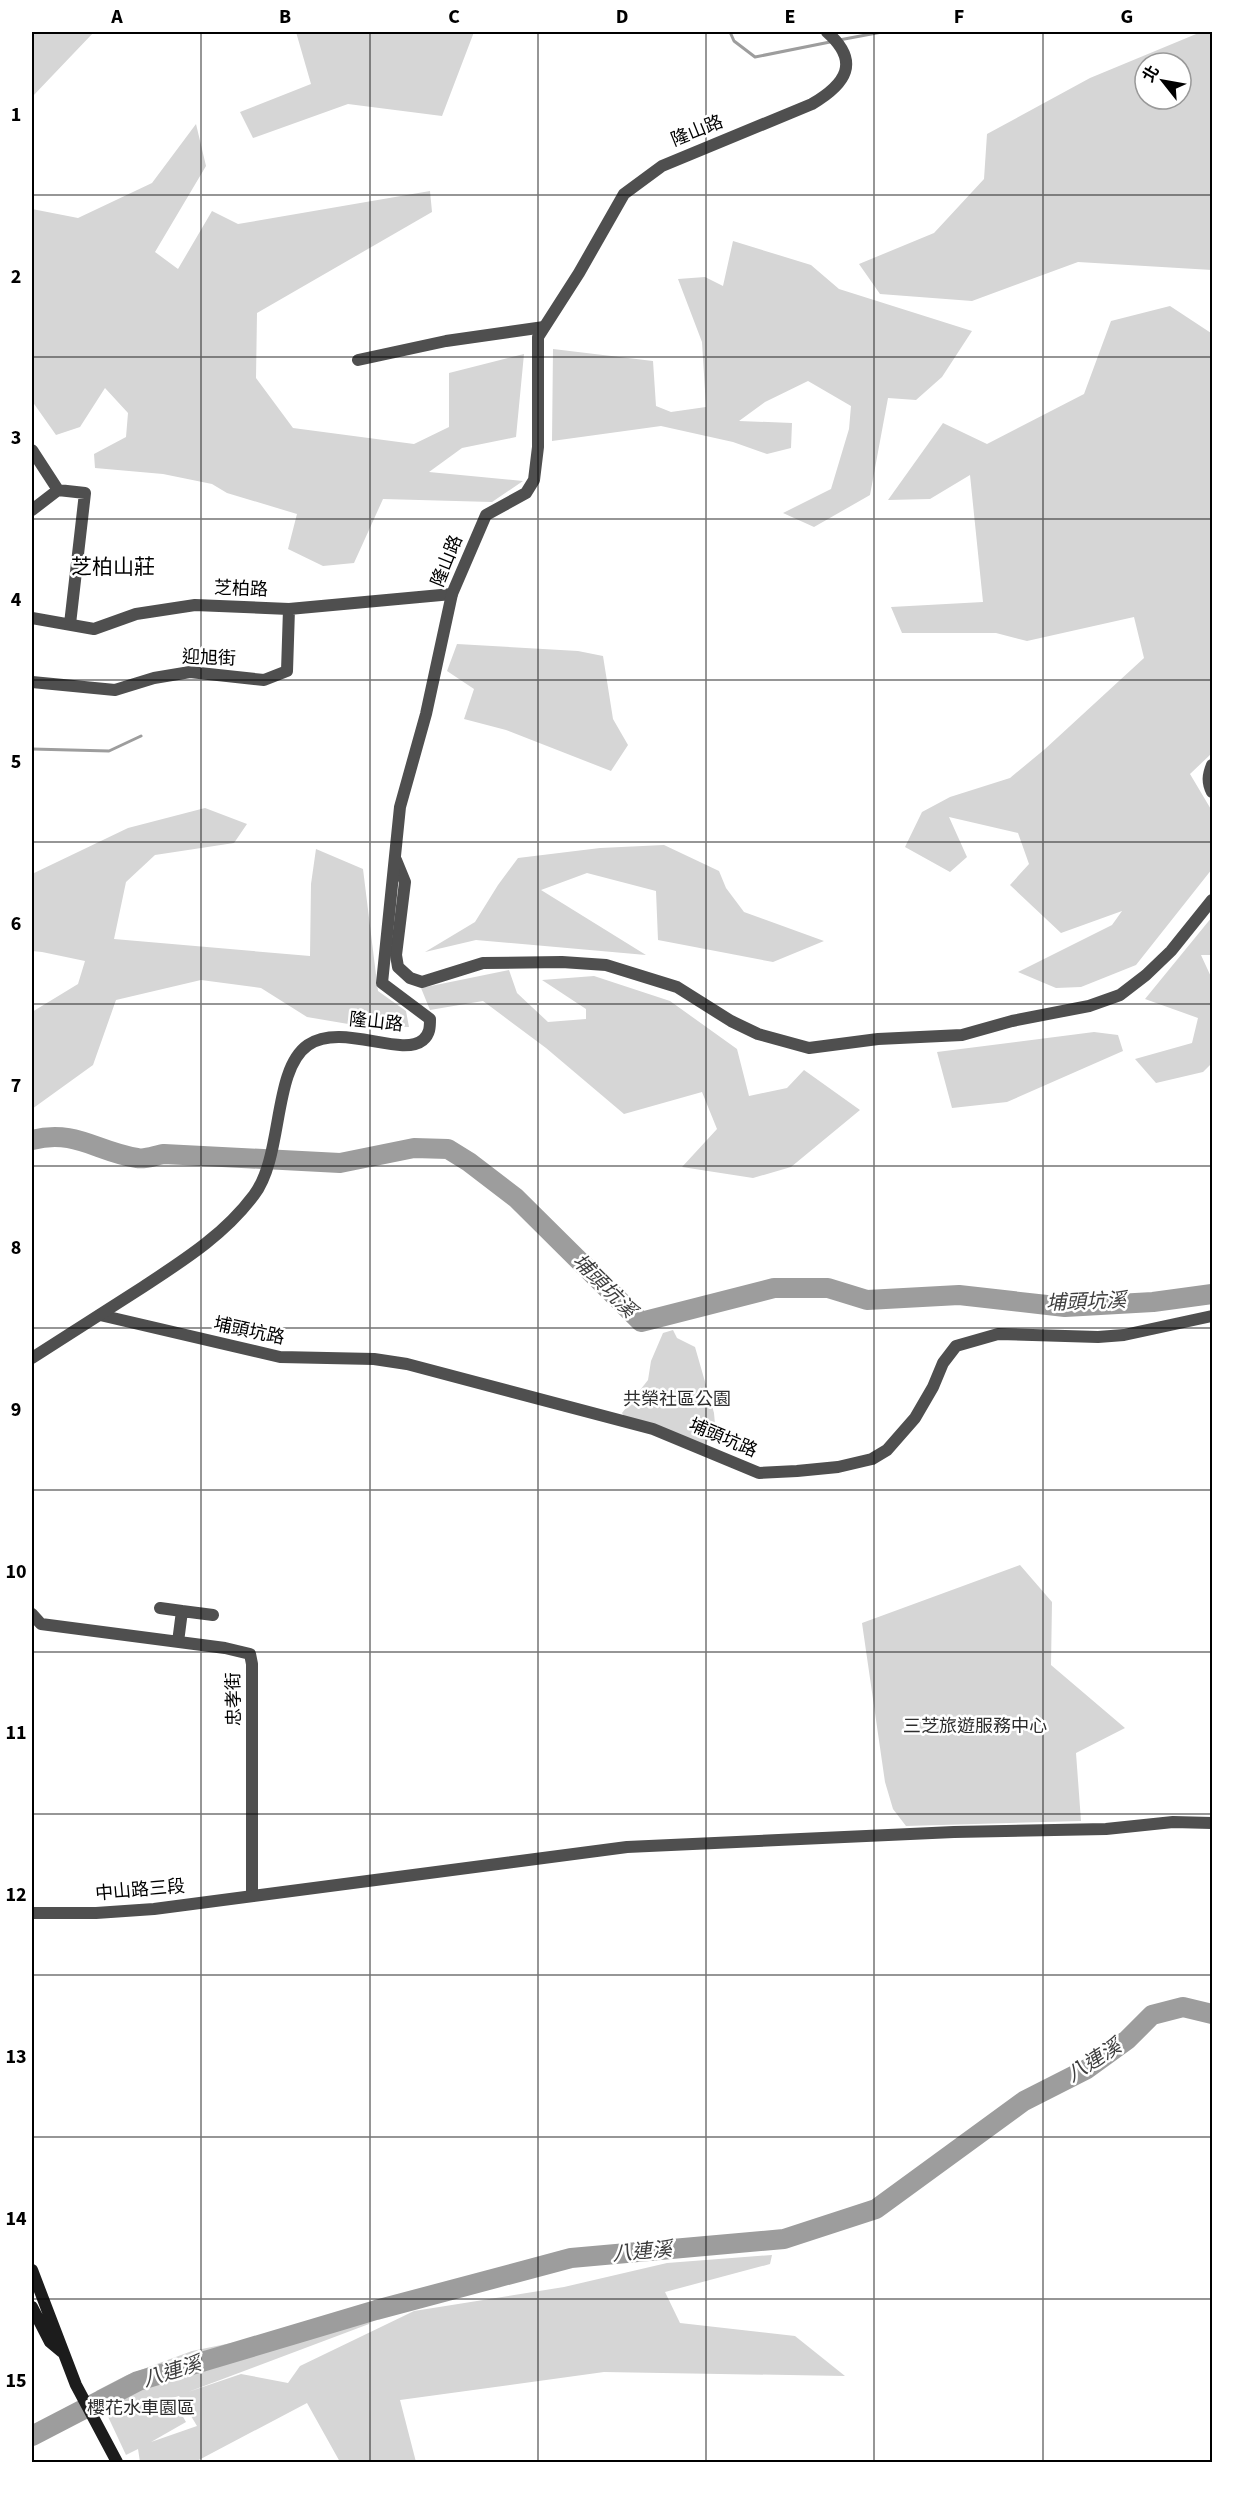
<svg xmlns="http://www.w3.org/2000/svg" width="1244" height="2494" font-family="'Source Sans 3','Noto Sans TC',sans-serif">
  <rect width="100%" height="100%" fill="#fff"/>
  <!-- green -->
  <path fill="#d6d6d6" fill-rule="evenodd" d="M32 32H94L32 97Z
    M296 32H474L442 116 348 104 253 138 240 112 311 84Z
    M1201 32H1212V270L1078 262 972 301 880 294 859 264 934 233 984 179 987 134 1090 78ZM1145 63H1181V99H1145Z
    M196 124 206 166 155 252 178 269 212 211 238 224 430 191 432 212 257 313 256 378 293 428 414 444 449 427V373L524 354 516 437 462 448 429 472 523 481 492 502 383 499 354 563 323 566 288 549 297 514 227 493 212 484 163 474 95 468 94 454 126 437 128 413 105 388 80 427 56 435 32 401V209L78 218 152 183Z
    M733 241 811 265 839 289 972 331 942 377 916 400 888 398 870 495 814 527 783 513 831 489 849 429 851 406 808 381 765 402 739 421 792 423 791 448 767 454 733 442 661 426 552 441 553 349 653 361 656 406 671 412 706 407 702 342 678 279 705 277 723 286Z
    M1170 306 1211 333 1212 753 1190 774 1212 811V869L1136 965 1081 987 1056 988 1018 972 1112 925 1122 911 1061 933 1010 885 1029 864 1018 833 949 817 967 857 950 872 905 847 922 812 950 797 1010 778 1045 749 1144 658 1134 617 1027 641 996 633H902L891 607 983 602 970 475 930 499 888 500 943 423 987 444 1084 394 1111 321Z
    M457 644 578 651 603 656 613 719 628 745 611 771 506 730 464 719 474 689 447 671Z
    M205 808 247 824 234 843 155 855 126 882 114 939 310 956 311 884 316 849 363 869 378 991 406 1011 409 1027 360 1026 307 1017 261 988 201 980 116 1000 93 1065 32 1109V1012L78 984 85 961 42 952 32 951V874L128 828Z
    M664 845 719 871 726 888 744 912 824 941 773 962 658 940 656 891 587 873 541 890 646 955 476 940 425 952 475 922 498 885 518 858 600 848Z
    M1212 917V955H1201L1212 979V1063L1203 1072 1156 1083 1135 1059 1192 1043 1198 1018 1145 999Z
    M509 970 517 993 548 1022 586 1019V1009L542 980 594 976 670 1001 737 1049 749 1096 787 1088 804 1070 860 1110 791 1167 753 1178 682 1167 717 1129 702 1092 624 1114 546 1048 483 1001 430 1010 421 988Z
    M1094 1032 1118 1035 1123 1051 1007 1102 952 1108 937 1052Z
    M673 1330 677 1338 695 1347 714 1413 715 1424 705 1446 625 1418 622 1413 648 1380 651 1361 663 1333Z
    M1020 1565 1052 1602 1051 1665 1125 1728 1076 1753 1081 1821 906 1826 893 1809 885 1782 862 1623Z
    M772 2255 770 2264 665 2292 680 2323 795 2336 845 2376 604 2372 400 2400 416 2462H340L307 2403 195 2462H140L138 2449 126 2455 96 2391 127 2375 192 2351 236 2342 366 2305 369 2324 188 2392 241 2374 288 2383 300 2366 414 2311 564 2287 667 2263ZM179 2396 197 2426 151 2442 186 2422 172 2398Z"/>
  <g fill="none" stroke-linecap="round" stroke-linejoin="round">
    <!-- stream -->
    <path stroke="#9d9d9d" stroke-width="3" d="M730 32 734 41 755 57 830 42
      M839 40 882 32
      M32 749 109 751 141 736"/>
    <!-- river -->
    <path stroke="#9d9d9d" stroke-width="20" d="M32 1140C76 1129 97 1152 137 1158 145 1160 156 1155 164 1154L340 1163 414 1148 448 1149 469 1162 516 1198 641 1322 774 1288H828L867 1300 959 1295 1065 1307 1153 1302 1212 1294
      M32 2436 138 2381 376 2310 571 2258 784 2239 876 2209 1024 2101 1087 2069 1127 2040 1152 2015 1183 2007 1212 2014"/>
    <!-- minor -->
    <path stroke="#4f4f4f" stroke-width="12" d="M358 360 446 341 544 327
      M32 450 58 490
      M58 490 85 493 70 624
      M32 510 58 490
      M32 618 94 629 136 614 195 605 289 609 452 594
      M32 682 115 690 154 678 190 672 264 680 287 671 289 609
      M1212 765C1208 775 1207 782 1212 792
      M396 860 405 882 396 955 398 967 410 978 422 982 483 963 562 962 606 965 677 987 731 1021 758 1034 809 1048 878 1039 962 1035 1012 1021 1089 1006 1120 995 1146 975 1171 951 1212 900
      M100 1315 280 1357 374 1359 407 1364 653 1429 759 1473 797 1471 838 1467 872 1459 887 1450 915 1418 933 1387 943 1363 956 1346 998 1334 1098 1337 1124 1335 1212 1316
      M160 1608 182 1611 178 1642
      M182 1611 213 1615
      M32 1614 41 1624 225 1648 250 1654 252 1664V1896"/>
    <!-- tertiary -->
    <path stroke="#4f4f4f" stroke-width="12" d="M32 1358C69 1334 106 1311 143 1287 184 1260 224 1235 254 1195 284 1155 272 1070 308 1045 342 1022 401 1058 423 1040 430 1034 430 1027 430 1019L382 983 400 807 426 714 452 594 486 515 526 493 534 480 538 447V337L579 273 624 194 662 166 812 104C846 84 861 62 827 32
      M32 1913H96L154 1909 627 1847 954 1832 1106 1829 1173 1822 1212 1823"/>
    <!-- secondary -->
    <path stroke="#1c1c1c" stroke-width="12" d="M32 2270 76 2385 117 2462
      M32 2307 50 2342 62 2352"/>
  </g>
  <!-- grid -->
  <path fill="none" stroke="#000" stroke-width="1.5" stroke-opacity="0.55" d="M201 32V2462M370 32V2462M538 32V2462M706 32V2462M874 32V2462M1043 32V2462M32 195H1212M32 357H1212M32 519H1212M32 680H1212M32 842H1212M32 1004H1212M32 1166H1212M32 1328H1212M32 1490H1212M32 1652H1212M32 1814H1212M32 1975H1212M32 2137H1212M32 2299H1212"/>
  <g text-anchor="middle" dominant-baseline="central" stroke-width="5" stroke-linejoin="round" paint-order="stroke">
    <!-- street labels -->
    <g font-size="18" fill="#000" stroke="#fff">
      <text transform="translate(697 131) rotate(-22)">隆山路</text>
      <text transform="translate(447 561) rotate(-68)">隆山路</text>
      <text transform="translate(241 589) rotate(2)">芝柏路</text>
      <text transform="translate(209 658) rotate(2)">迎旭街</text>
      <text transform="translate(376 1022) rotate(6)">隆山路</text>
      <text transform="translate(249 1331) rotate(12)">埔頭坑路</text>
      <text transform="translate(723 1438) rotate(23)">埔頭坑路</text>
      <text transform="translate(234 1699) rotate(-91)">忠孝街</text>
      <text transform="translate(140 1890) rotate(-5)">中山路三段</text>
    </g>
    <!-- park labels -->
    <g font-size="18" fill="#2d2d2d" stroke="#fff">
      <text x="677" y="1399">共榮社區公園</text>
      <text x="975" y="1726">三芝旅遊服務中心</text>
      <text x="141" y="2408">櫻花水車園區</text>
    </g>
    <!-- water labels -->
    <g font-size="20" font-style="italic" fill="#3e3e3e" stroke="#fff">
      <text transform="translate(604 1286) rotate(45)">埔頭坑溪</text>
      <text transform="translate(1086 1302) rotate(-2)">埔頭坑溪</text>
      <text transform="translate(1094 2061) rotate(-33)">八連溪</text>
      <text transform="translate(642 2252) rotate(-5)">八連溪</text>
      <text transform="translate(172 2372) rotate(-17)">八連溪</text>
    </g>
    <!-- quarter labels -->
    <g font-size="21" fill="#000" stroke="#fff">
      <text x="113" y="567">芝柏山莊</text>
    </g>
  </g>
  <!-- border -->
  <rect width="1244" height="2494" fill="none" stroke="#ffffff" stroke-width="66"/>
  <!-- north arrow -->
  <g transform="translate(1163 81) rotate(301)"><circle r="28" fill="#ffffff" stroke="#999999" stroke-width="1.5"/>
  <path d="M0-4.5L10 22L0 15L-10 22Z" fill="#000000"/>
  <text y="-9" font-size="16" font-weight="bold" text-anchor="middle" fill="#000000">北</text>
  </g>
  <rect x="33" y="33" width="1178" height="2428" fill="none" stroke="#000" stroke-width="2"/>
  <g font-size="20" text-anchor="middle" font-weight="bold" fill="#000">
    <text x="117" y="23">A</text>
    <text x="285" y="23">B</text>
    <text x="454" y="23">C</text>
    <text x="622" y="23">D</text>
    <text x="790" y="23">E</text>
    <text x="959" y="23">F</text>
    <text x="1127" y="23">G</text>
    <text x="16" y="121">1</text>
    <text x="16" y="283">2</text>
    <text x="16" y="444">3</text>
    <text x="16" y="606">4</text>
    <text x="16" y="768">5</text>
    <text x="16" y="930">6</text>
    <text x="16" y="1092">7</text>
    <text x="16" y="1254">8</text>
    <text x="16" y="1416">9</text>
    <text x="16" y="1578">10</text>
    <text x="16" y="1739">11</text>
    <text x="16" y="1901">12</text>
    <text x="16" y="2063">13</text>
    <text x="16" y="2225">14</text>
    <text x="16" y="2387">15</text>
  </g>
</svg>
